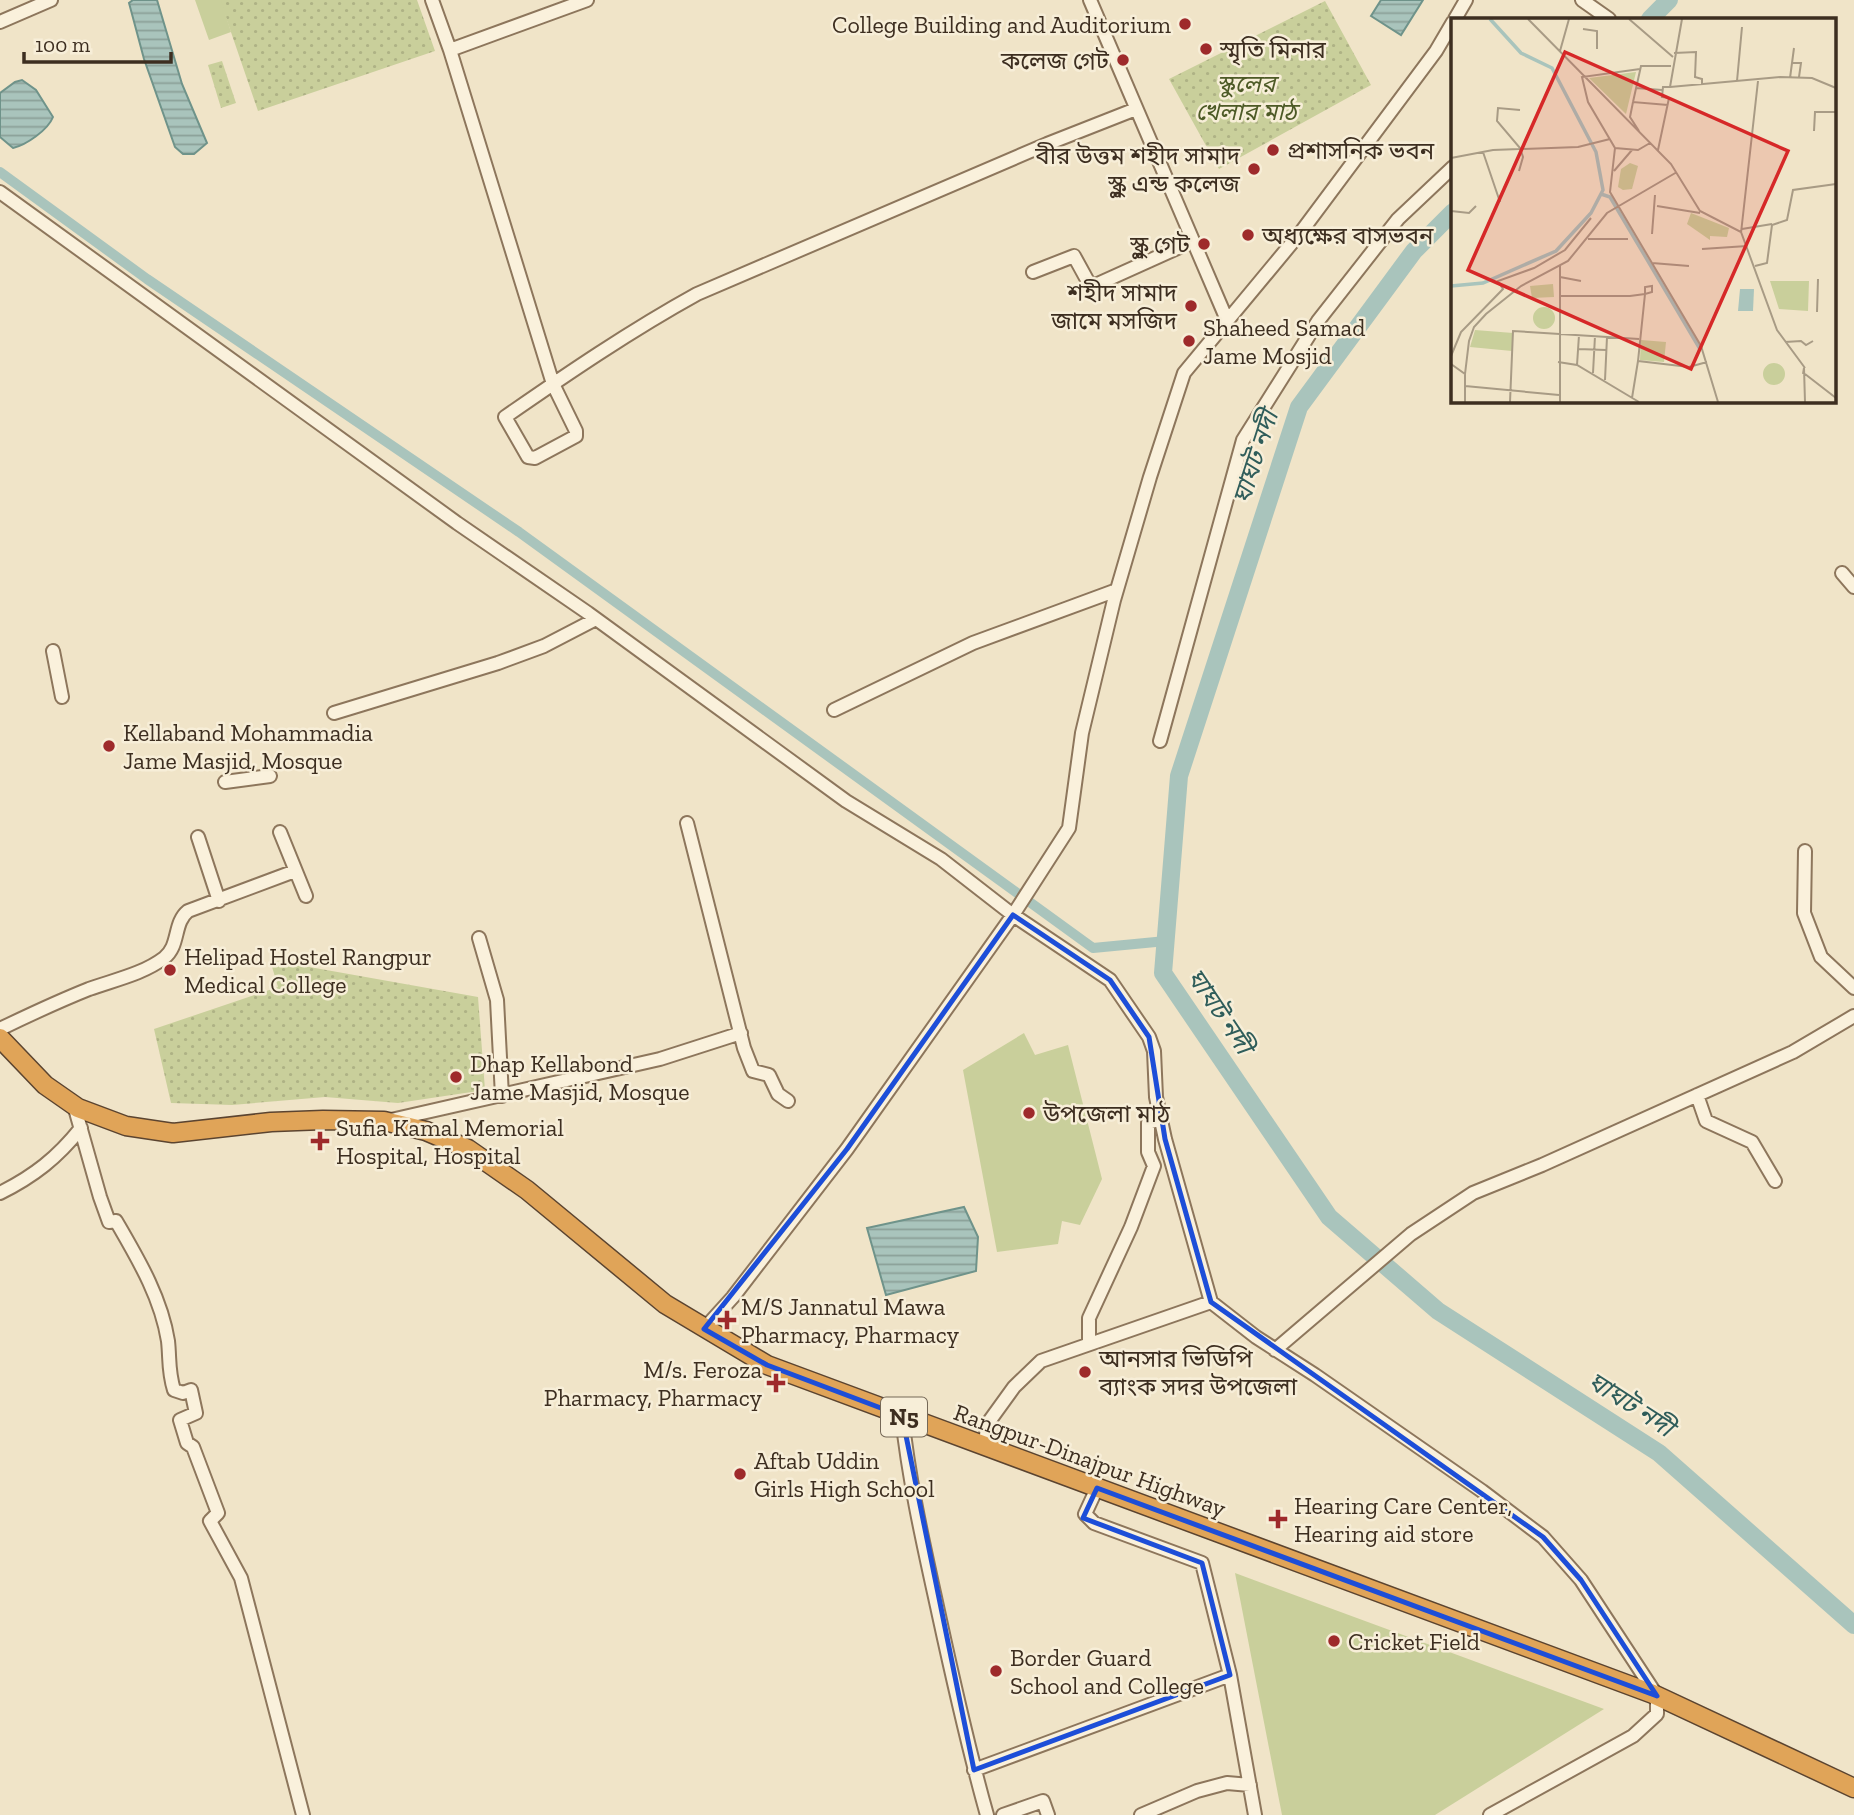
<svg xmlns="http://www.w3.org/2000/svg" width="1854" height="1815" font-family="'Zilla Slab','Noto Sans Bengali',serif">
  <defs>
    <pattern id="grass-dots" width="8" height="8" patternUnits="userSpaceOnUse" patternTransform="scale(1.75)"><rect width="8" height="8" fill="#c9cf9b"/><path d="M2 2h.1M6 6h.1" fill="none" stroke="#aeb285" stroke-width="1.8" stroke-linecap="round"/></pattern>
    <pattern id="water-rules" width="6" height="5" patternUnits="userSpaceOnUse" patternTransform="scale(1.75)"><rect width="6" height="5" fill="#a9c4bc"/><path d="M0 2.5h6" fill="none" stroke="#8ba098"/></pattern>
  </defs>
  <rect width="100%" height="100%" fill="#f0e4c8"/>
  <!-- grass -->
  <path fill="url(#grass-dots)" d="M220 0H417L435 51 258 111Z
    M1325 1 1371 85 1219 169 1169 79Z
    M222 61 236 103 221 108 208 65Z
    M270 960 478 997 485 1090 398 1103 325 1097 232 1105 171 1103 154 1029 278 987Z"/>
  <!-- garden -->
  <path fill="#c9cf9b" d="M195 0H221L231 32 209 40Z
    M1024 1033 1035 1055 1068 1045 1102 1179 1080 1225 1062 1221 1058 1244 997 1252 963 1070Z
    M1235 1573 1604 1709 1435 1815H1282Z"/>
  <!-- water -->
  <path fill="url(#water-rules)" stroke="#6f938a" stroke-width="2" d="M133 0H157L182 84 207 143 194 154H183L175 147 144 59 129 3Z
    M1381 0H1423L1401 35 1371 16Z
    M22 80 36 90 53 117C48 130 26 145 13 148L0 137V93L15 82Z
    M964 1207 978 1237 976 1271 886 1295 867 1228Z"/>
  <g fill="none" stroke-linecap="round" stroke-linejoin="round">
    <!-- canal -->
    <path stroke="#a9c4bc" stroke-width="10" d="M0 172 147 279 519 532 1093 948 1166 941"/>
    <!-- river -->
    <path stroke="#a9c4bc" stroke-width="18" d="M1650 19 1669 0
      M1453 212 1414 251 1299 407 1179 776 1163 973 1329 1217 1438 1311 1659 1453 1854 1625"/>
    <defs>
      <path id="minor" d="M432 0 450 50 553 384 576 431V436L535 458 528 457 505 417C567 374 630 331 697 294L1047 144 1136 109
        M1090 0 1227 320
        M1582 0 1609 19
        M1455 19 1466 0
        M0 22 51 0
        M450 50 587 0
        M0 192 457 523 588 613 846 801 941 859 1013 915 1110 980 1149 1037 1154 1051 1156 1097 1165 1139 1211 1302
        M1033 272 1074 256 1091 287 1193 241
        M1842 573 1854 587
        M53 651 62 697
        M834 710 973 643 1117 590
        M334 713 498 663 544 646 596 619
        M1160 741 1243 440 1318 321 1398 219 1453 167
        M225 782 270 776
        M687 823 744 1048 753 1071 769 1075 778 1094 788 1101
        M280 832 306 896
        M198 837 219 901
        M1805 851 1804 913 1821 957 1854 988
        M479 938 497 1000 502 1096
        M0 1029C29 1015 59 1001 89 989 114 980 143 974 164 958 180 946 173 923 188 911L295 871
        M1697 1095 1706 1121 1752 1142 1775 1181
        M74 1105 100 1197 109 1222 116 1221C138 1259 161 1297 168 1341 170 1359 168 1371 174 1390L183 1393 191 1390 196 1413 180 1420 187 1443 193 1447 218 1513 210 1521 241 1578 303 1815
        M391 1120 660 1059 741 1033
        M0 1193C34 1176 57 1158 81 1128
        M704 1329 733 1297 847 1149 1013 915 1069 828 1082 733 1114 600 1150 477 1184 373 1301 232 1436 51 1453 22
        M1089 1343V1318L1131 1227 1154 1166 1148 1152V1123L1161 1119
        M1275 1350 1411 1234 1473 1193 1542 1165 1793 1052 1854 1016
        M902 1416C909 1482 924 1547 938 1611 953 1680 968 1748 987 1815
        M984 1447 988 1423 1014 1387 1041 1361 1211 1302 1256 1337 1315 1375 1482 1491 1543 1537 1581 1580 1657 1696V1714L1633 1736 1490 1815
        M1230 1675 1255 1815
        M974 1770 1230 1675 1202 1563 1094 1523 1085 1514 1097 1488
        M1003 1815 1043 1801 1048 1815
        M1141 1815 1197 1791 1227 1783 1250 1785"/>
      <path id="highway" d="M0 1038 45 1085 78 1108 126 1126 173 1133 271 1122 323 1120 384 1121 426 1131 468 1149 527 1190 665 1304 767 1365 1653 1694 1854 1788"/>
    </defs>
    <!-- minor casing -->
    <use href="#minor" stroke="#8d765c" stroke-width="16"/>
    <!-- highway casing -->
    <use href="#highway" stroke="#5b4430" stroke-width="21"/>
    <!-- minor -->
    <use href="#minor" stroke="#faf1dc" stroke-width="12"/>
    <!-- highway -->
    <use href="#highway" stroke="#e0a458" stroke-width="18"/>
  </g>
  <!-- marked area -->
  <path fill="none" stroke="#1d4ed8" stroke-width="5" stroke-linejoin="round" d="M1013 915 1110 980 1149 1037 1165 1139 1211 1302 1543 1537 1581 1580 1657 1696 1097 1488 1083 1518 1202 1563 1230 1675 974 1770 902 1416 767 1365 704 1329 847 1149Z"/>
  <!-- markers -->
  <g fill="#9e2a2b" stroke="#f7eed8" stroke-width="2.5">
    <circle cx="1185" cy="24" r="7"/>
    <circle cx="1206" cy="49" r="7"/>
    <circle cx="1123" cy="60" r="7"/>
    <circle cx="1273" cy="150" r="7"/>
    <circle cx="1254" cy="169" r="7"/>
    <circle cx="1248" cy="235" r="7"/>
    <circle cx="1204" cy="244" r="7"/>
    <circle cx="1191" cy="306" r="7"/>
    <circle cx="1189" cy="341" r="7"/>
    <circle cx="109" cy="746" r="7"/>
    <circle cx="170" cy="970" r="7"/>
    <circle cx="456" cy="1077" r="7"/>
    <circle cx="1029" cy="1113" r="7"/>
    <path d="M316.5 1130.5h7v7h7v7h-7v7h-7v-7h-7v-7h7z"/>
    <path d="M723.5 1309.5h7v7h7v7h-7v7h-7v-7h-7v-7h7z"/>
    <circle cx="1085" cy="1372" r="7"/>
    <path d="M772.5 1372.5h7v7h7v7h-7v7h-7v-7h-7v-7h7z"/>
    <circle cx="740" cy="1474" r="7"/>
    <path d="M1274.5 1508.5h7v7h7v7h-7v7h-7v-7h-7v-7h7z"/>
    <circle cx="1334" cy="1641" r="7"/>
    <circle cx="996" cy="1671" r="7"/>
  </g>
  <g text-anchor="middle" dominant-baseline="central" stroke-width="5" stroke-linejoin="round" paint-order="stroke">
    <!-- shield labels -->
    <rect fill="#f7eed8" stroke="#756857" stroke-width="2" x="881" y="1397.5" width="46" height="39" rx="5"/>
    <g font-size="23" font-weight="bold" fill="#3d2e20">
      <text x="904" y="1417">N5</text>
    </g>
    <!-- poi labels -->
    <g font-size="24" fill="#3d2e20" stroke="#f7eed8" text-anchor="start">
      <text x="1171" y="24" text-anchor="end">College Building and Auditorium</text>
      <text x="1220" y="49">স্মৃতি মিনার</text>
      <text x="1109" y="60" text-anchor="end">কলেজ গেট</text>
      <text x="1287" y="150">প্রশাসনিক ভবন</text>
      <text x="1240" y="155" text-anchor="end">বীর উত্তম শহীদ সামাদ<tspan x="1240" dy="28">স্কুল এন্ড কলেজ</tspan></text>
      <text x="1262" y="235">অধ্যক্ষের বাসভবন</text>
      <text x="1190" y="244" text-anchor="end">স্কুল গেট</text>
      <text x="1177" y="292" text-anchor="end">শহীদ সামাদ<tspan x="1177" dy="28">জামে মসজিদ</tspan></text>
      <text x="1203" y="327">Shaheed Samad<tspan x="1203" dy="28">Jame Mosjid</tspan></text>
      <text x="123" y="732">Kellaband Mohammadia<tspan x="123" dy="28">Jame Masjid, Mosque</tspan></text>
      <text x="184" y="956">Helipad Hostel Rangpur<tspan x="184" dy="28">Medical College</tspan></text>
      <text x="470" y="1063">Dhap Kellabond<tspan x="470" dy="28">Jame Masjid, Mosque</tspan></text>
      <text x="1043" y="1113">উপজেলা মাঠ</text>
      <text x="336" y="1127">Sufia Kamal Memorial<tspan x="336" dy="28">Hospital, Hospital</tspan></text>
      <text x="741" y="1306">M/S Jannatul Mawa<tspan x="741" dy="28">Pharmacy, Pharmacy</tspan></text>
      <text x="1099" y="1358">আনসার ভিডিপি<tspan x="1099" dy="28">ব্যাংক সদর উপজেলা</tspan></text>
      <text x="762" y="1369" text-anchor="end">M/s. Feroza<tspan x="762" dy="28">Pharmacy, Pharmacy</tspan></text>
      <text x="754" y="1460">Aftab Uddin<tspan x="754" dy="28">Girls High School</tspan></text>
      <text x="1294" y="1505">Hearing Care Center,<tspan x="1294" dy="28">Hearing aid store</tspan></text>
      <text x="1348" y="1641">Cricket Field</text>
      <text x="1010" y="1657">Border Guard<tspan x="1010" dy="28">School and College</tspan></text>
    </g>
    <!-- park labels -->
    <g font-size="24" font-style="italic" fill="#4d5a26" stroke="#f7eed8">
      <text x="1246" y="83">স্কুলের<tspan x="1246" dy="28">খেলার মাঠ</tspan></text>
    </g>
    <!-- street labels -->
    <g font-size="24" fill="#3d2e20" stroke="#f7eed8">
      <text transform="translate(1090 1460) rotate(20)">Rangpur-Dinajpur Highway</text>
    </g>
    <!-- water labels -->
    <g font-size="26" font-style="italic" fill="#2f5d5a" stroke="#f7eed8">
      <text transform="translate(1255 457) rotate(-72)">ঘাঘট নদী</text>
      <text transform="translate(1220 1011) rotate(56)">ঘাঘট নদী</text>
      <text transform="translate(1631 1404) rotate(33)">ঘাঘট নদী</text>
    </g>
  </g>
  <!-- overview -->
  <g transform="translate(1451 18)">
    <rect width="385" height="385" fill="#f0e4c8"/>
    <path d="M240 195 278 210 276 219 259 218V222L236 206ZM319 263H358L357 293 328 291ZM102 266 103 279 81 280 79 268ZM82 300a11 11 0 1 1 22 0a11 11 0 1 1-22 0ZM24 312 62 315 61 333 19 329ZM190 322 215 324 213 344 189 342ZM312 356a11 11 0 1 1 22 0a11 11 0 1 1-22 0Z" fill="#c9cf9b"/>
    <path d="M185 54 175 96 138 60ZM179 145 187 148 181 171 172 172 167 169 170 151Z" fill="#c9cf9b"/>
    <path d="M289 271H303L302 293H287Z" fill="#a9c4bc"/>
    <path fill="none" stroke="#a9c4bc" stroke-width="3.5" d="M150 176 159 179 249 331M0 268 32 265 105 233 140 195 152 172 145 134 101 50 70 35 39 1"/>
    <path fill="none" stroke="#a89b85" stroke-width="2" d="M77 1 220 146 249 193 290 214 326 312 354 350M178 1 222 39M132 11 146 13V31M109 33 118 1M223 35 245 34 244 59 251 61V67M341 45H350L348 59M189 51 131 59 137 84 164 130 187 132 199 125M339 60 343 30M286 63 291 9M219 69 329 59 361 60 385 70M185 70 211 72M182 84 190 48H220M188 113 179 99 182 84 217 87M363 113 364 94H385M164 130 159 174 250 328 267 384M207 132 218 80 211 79 212 69H219L231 1M32 134 49 184M0 140 42 132 127 129 159 121M68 153 72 139 69 130 46 103 47 90 69 92M163 153 181 132M0 159V193M206 188 249 195M0 193 18 195 25 188M291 211 321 206M290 215 307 63M201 216 204 177M137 221H177M251 231 296 228M201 245 238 248M304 248 316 245 321 207 336 202 342 172 385 166M109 259 130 263M109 278H179L194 276 201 274V268L194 269V276L187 343 181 380M366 294 367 261M334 324 350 323 355 327 362 323M127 331 155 332M0 338 10 314 52 271 47 263 83 250 114 232 140 200M187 343 238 349 256 344M107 344 126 347 188 384M0 346 14 356V384M126 347 128 317M142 355 144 318M14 356 18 323 23 309 35 296 70 268 117 243 156 195 226 154M352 356 353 350 354 384M354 356 385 380M154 362 156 319M14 368 108 377M59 384 62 313 188 321M109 384V247"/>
    <path fill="#d62828" fill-opacity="0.15" stroke="#d62828" stroke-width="3.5" d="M114 34 337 133 240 351 17 252Z"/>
    <rect width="385" height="385" fill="none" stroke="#3d2e20" stroke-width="3.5"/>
  </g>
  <!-- scale -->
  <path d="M24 52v10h147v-10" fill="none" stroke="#3d2e20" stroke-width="3.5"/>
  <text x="35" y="52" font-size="21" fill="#3d2e20" stroke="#f7eed8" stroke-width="5" paint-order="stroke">100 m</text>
</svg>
